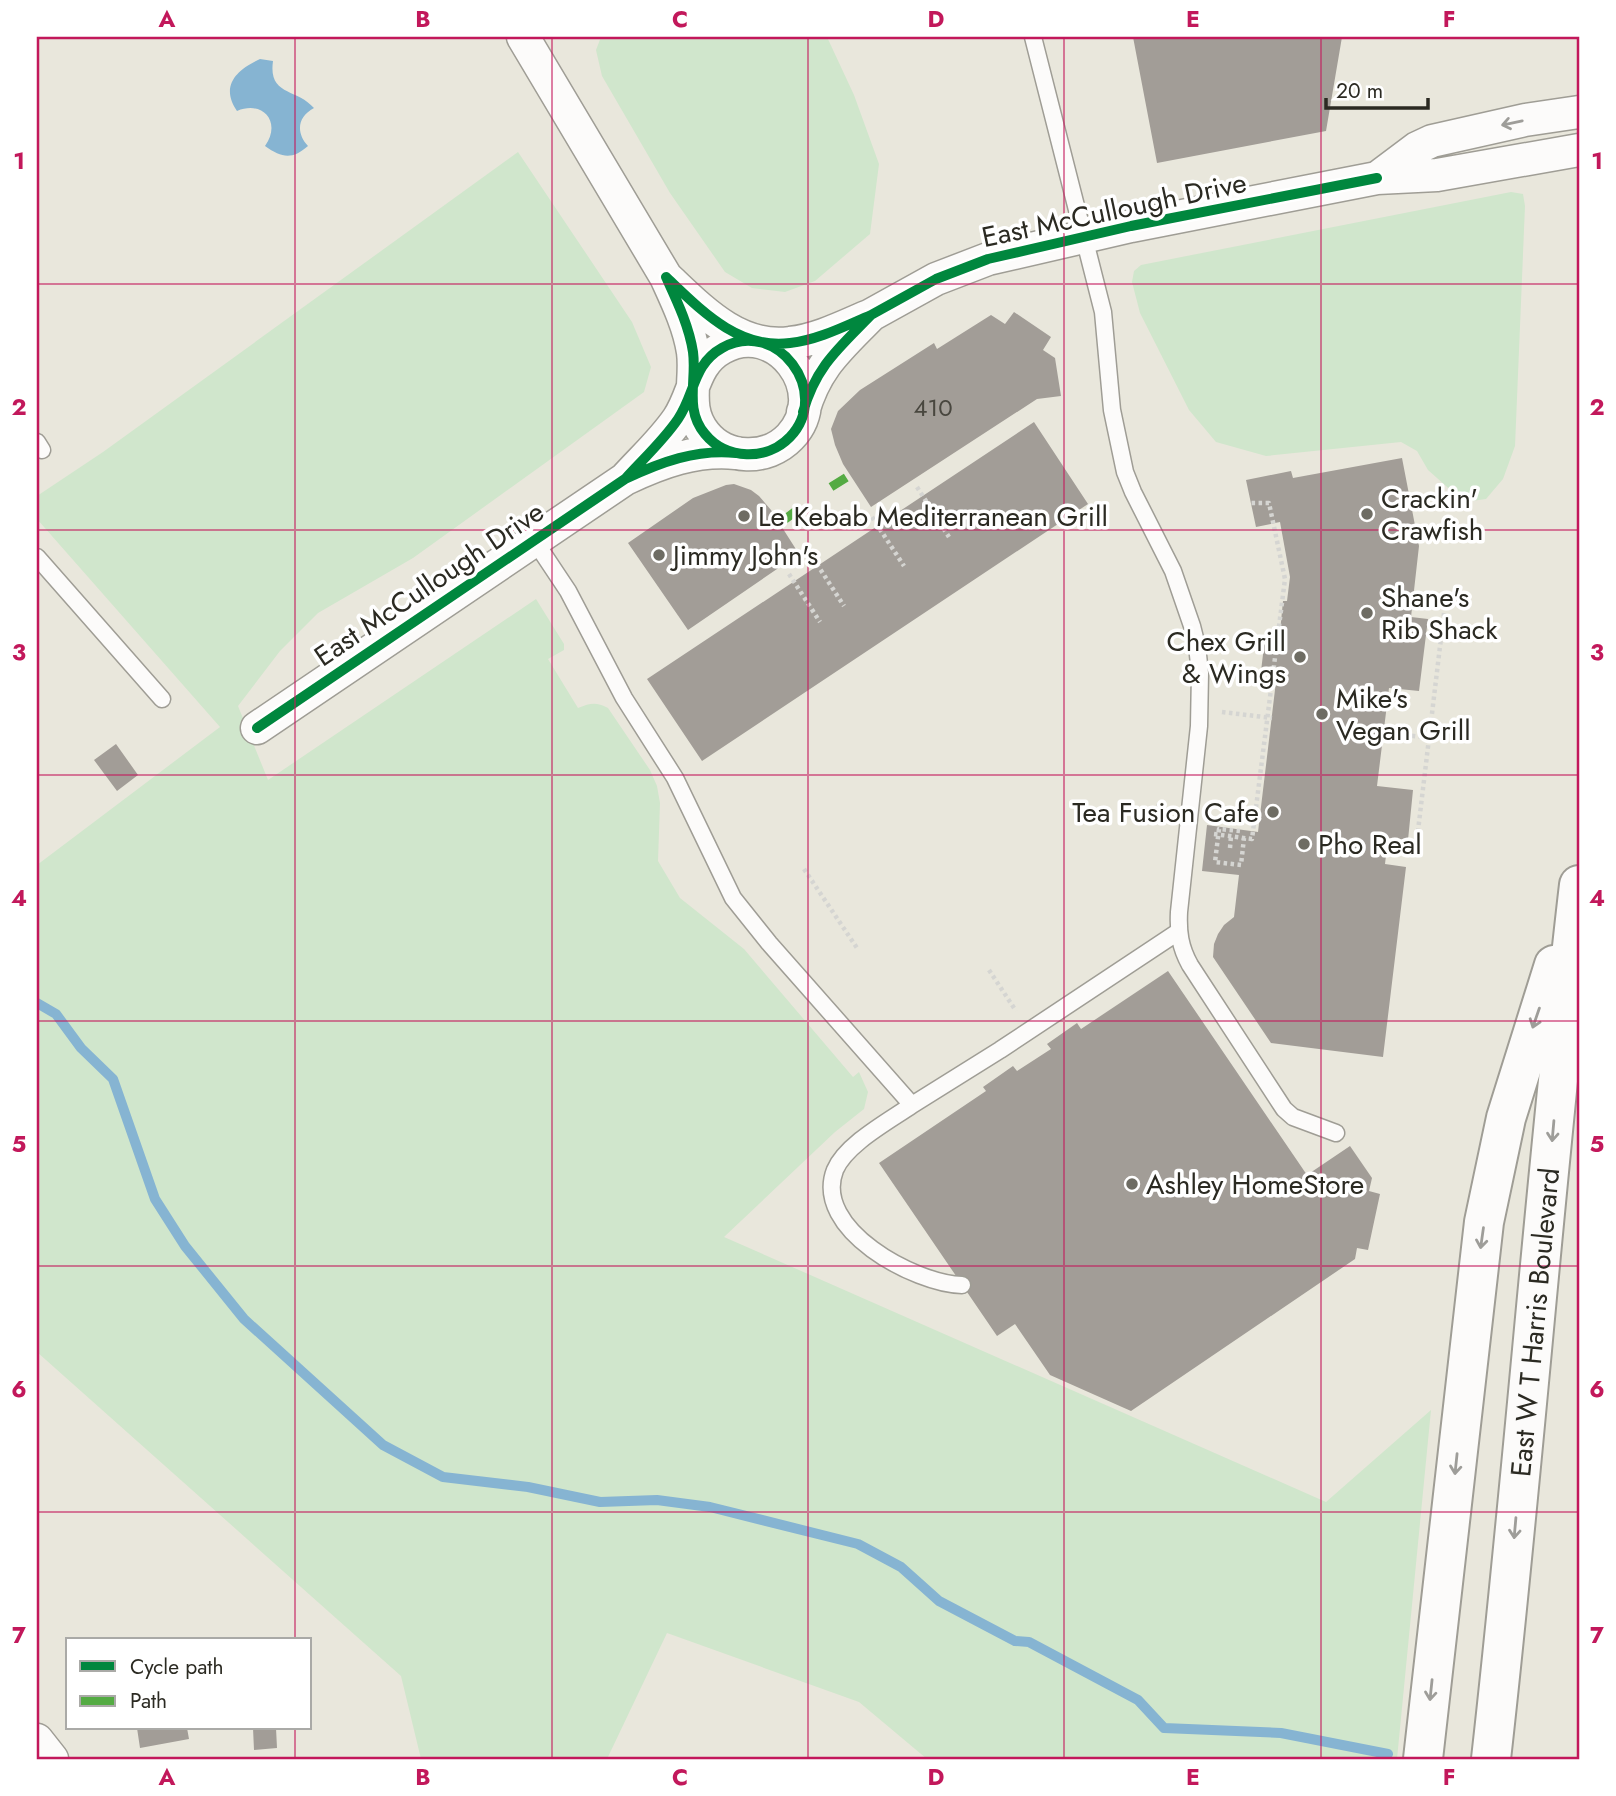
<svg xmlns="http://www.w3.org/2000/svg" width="1616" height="1796" font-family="Jost,sans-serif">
  <rect width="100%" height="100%" fill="#e9e7dc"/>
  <!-- green -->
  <path fill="#d0e6cc" d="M601 37H827L854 95 879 164 870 234 815 281 785 292 752 288 725 272 670 193 602 76 596 50Z
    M518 152 632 322 651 367 644 392 413 558 318 613 280 651 238 706 268 780 536 599 564 644V650L548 659 578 708C591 703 596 702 608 708L650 770 657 786 660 803 658 861 680 898 744 949 853 1077 859 1072 868 1092 864 1109 835 1132 724 1237 1326 1502 1431 1410 1397 1759H927L859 1702 667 1633 607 1759H421L401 1676 37 1352V865L220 727 37 519V496L103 452Z
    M1511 192 1523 194 1525 206 1515 446 1503 479 1486 499 1464 502 1428 470 1417 451 1401 442 1266 456 1216 442 1189 410 1140 313 1132 282 1134 271 1141 265Z"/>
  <!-- water -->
  <path fill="#86b4d2" d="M260 59 273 61C268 96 297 88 314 108 297 117 296 133 308 146 292 160 282 158 265 146 282 122 263 100 237 111 220 86 236 70 260 59Z"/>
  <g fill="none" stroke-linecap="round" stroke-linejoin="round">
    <!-- stream -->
    <path stroke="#86b4d2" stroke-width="10" d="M37 1003 56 1014 81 1048 113 1079 155 1199 185 1246 244 1319 383 1445 443 1477 528 1487 600 1502 657 1500 710 1507 858 1544 901 1567 939 1601 1015 1641 1029 1642 1138 1700 1164 1728 1281 1733 1388 1754"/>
  </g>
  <!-- building -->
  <path fill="#a29d97" d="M1133 37H1342L1326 131 1157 163Z
    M1014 312 1051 337 1043 350 1055 358 1061 396 1037 399 871 507 843 464 835 445 831 429 838 411 860 390 934 343 937 349 991 315 1005 324Z
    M1034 422 1088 504 702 761 647 679Z
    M1402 458 1419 546 1411 617 1428 619 1419 691 1389 688 1377 786 1413 790 1408 840 1388 838 1385 864 1406 867 1383 1057 1271 1043 1213 957 1214 944 1218 934 1224 925 1234 917 1239 875 1202 871 1207 825 1258 832 1277 673 1261 671 1266 630 1280 632 1283 601H1287L1290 577 1280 522 1256 527 1246 480 1291 471 1293 478Z
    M734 484 751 490 759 496 771 510 799 554 688 630 628 543 693 498 726 485Z
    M116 744 138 775 117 791 94 760Z
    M1168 971 1307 1175 1350 1146 1372 1178 1369 1191 1380 1194 1368 1250 1357 1248 1355 1259 1131 1411 1050 1375 1015 1324 997 1336 879 1163 986 1091 983 1087 1013 1066 1017 1071 1051 1049 1047 1044 1077 1023 1081 1029Z
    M137 1728H187L189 1739 140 1748Z
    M253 1728H276L277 1748 254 1750Z"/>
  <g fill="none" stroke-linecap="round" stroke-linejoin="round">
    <defs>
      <path id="service" d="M1033 37 1103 312 1112 410 1125 472 1133 492 1173 571 1192 626 1197 646 1200 673 1199 726 1179 912C1178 932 1180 947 1190 965L1284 1109 1293 1117 1336 1133
        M37 442 42 450
        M534 540 568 591 624 698 675 778 733 898 769 943 912 1105 1000 1050 1178 932
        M37 557 162 699
        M912 1105C889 1121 846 1144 835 1170 812 1229 915 1284 962 1285"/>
      <path id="minor" d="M523 37 666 277
        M1579 112 1525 120 1432 141 1417 148 1377 178 1437 175 1579 150
        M871 315 936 279 988 259 1131 226 1377 178
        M736 453C696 449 661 462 625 479 643 459 663 441 678 419 695 394 693 364 722 348 776 317 833 392 790 437 767 461 726 460 705 434 684 409 697 381 693 352 689 326 677 301 666 277 700 309 738 350 790 343 818 340 845 326 871 315 839 348 816 366 803 412
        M257 728 625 479
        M37 1740 52 1759"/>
      <g id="primary">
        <path d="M1423 1759 1484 1222 1506 1118 1554 965"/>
        <path id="s1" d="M1491 1759C1524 1468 1545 1176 1579 885"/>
      </g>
    </defs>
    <!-- service casing -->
    <use href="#service" stroke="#9f9d95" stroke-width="19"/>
    <!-- minor casing -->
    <use href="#minor" stroke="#9f9d95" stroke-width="35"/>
    <!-- primary casing -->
    <use href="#primary" stroke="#9f9d95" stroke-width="42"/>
    <!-- path -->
    <path stroke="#d5d5d2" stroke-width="4.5" stroke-dasharray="3.5 3.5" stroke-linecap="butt" d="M917 487 949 537
      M872 517 904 566
      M813 558 844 606
      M789 574 820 622
      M1222 712 1272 718
      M1384 732 1429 738
      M1139 817 1161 804H1166
      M1240 831 1219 829 1215 862 1241 865 1244 838
      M1417 839 1444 613
      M1230 848 1231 836
      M804 869 857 948
      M989 970 1016 1011"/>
    <!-- service -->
    <use href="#service" stroke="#fcfbfa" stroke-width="16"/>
    <!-- minor -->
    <use href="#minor" stroke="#fcfbfa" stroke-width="32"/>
    <!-- primary -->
    <use href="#primary" stroke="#fcfbfa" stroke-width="38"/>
    <!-- path-bridge -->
    <path stroke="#d5d5d2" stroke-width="4.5" stroke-dasharray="3.5 3.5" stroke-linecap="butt" d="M1214 834 1252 839 1285 579 1269 503H1251"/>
    <!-- quiet -->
    <path stroke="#54ab43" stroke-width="9" stroke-dasharray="18 9" stroke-linecap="butt" d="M831 487 847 477
      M784 520 800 508"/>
    <defs>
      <path id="cycleway" d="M871 315 936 279 988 259 1131 226 1377 178
        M736 453C696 449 661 462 625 479 643 459 663 441 678 419 695 394 693 364 722 348 776 317 833 392 790 437 767 461 726 460 705 434 684 409 697 381 693 352 689 326 677 301 666 277 700 309 738 350 790 343 818 340 845 326 871 315 839 348 816 366 803 412
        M257 728 625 479"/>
    </defs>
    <!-- cycleway casing -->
    <use href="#cycleway" stroke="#fff" stroke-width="15"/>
    <!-- cycleway -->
    <use href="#cycleway" stroke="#00873e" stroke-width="10"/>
  </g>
  <!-- one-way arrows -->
  <defs><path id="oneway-shaft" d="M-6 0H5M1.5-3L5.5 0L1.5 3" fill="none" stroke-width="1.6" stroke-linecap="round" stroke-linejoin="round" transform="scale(1.75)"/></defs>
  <g stroke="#9e9d99">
    <use href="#oneway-shaft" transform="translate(1512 123) rotate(168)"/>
    <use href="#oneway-shaft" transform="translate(1536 1018) rotate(109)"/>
    <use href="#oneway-shaft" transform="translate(1553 1131) rotate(95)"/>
    <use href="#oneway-shaft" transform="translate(1482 1238) rotate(98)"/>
    <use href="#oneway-shaft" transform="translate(1456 1464) rotate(96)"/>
    <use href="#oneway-shaft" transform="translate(1515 1528) rotate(95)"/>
    <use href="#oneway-shaft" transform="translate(1431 1690) rotate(96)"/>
  </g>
  <!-- grid -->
  <path fill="none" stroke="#c2185b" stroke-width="2" stroke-opacity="0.55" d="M295 37V1640M552 37V1759M808 37V1759M1064 37V1759M1321 37V1759M37 284H1579M37 530H1579M37 775H1579M37 1021H1579M37 1266H1579M37 1512H1579M295 1728V1759"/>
  <!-- markers -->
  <g fill="#6e6c63" stroke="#fff" stroke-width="2.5">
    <circle cx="1367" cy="514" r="7"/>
    <circle cx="744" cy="516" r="7"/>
    <circle cx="659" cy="555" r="7"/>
    <circle cx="1367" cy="613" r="7"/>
    <circle cx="1300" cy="657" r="7"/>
    <circle cx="1322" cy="714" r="7"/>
    <circle cx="1273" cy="812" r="7"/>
    <circle cx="1304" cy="844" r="7"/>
    <circle cx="1132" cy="1184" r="7"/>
  </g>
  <g text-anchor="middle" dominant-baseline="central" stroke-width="7" stroke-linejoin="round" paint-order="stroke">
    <!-- number labels -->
    <g font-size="24" fill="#49473f">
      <text x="933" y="407">410</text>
    </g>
    <!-- street labels -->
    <g font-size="28" fill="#2b2a22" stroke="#fff">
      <text transform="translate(1114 210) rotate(-12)">East McCullough Drive</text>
      <text transform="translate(429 584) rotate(-34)">East McCullough Drive</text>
      <text stroke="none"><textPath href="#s1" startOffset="439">East W T Harris Boulevard</textPath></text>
    </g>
    <!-- poi labels -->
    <g font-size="28" fill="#2b2a22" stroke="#fff" text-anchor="start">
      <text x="1381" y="498">Crackin'<tspan x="1381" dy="32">Crawfish</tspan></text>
      <text x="758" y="516">Le Kebab Mediterranean Grill</text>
      <text x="673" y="555">Jimmy John's</text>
      <text x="1381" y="597">Shane's<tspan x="1381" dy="32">Rib Shack</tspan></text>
      <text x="1286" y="641" text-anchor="end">Chex Grill<tspan x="1286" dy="32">&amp; Wings</tspan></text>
      <text x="1336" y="698">Mike's<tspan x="1336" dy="32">Vegan Grill</tspan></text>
      <text x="1259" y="812" text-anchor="end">Tea Fusion Cafe</text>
      <text x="1318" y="844">Pho Real</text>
      <text x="1146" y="1184">Ashley HomeStore</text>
    </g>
  </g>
  <!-- border -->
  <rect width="1616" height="1796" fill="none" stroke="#ffffff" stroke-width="77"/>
  <!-- legend -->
  <rect x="66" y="1638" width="245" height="91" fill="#ffffff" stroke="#aaaaa7" stroke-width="2"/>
  <rect x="80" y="1661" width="35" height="10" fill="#00873e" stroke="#aaaaa7" stroke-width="2"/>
  <text x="130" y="1674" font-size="21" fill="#2b2a22">Cycle path</text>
  <rect x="80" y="1696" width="35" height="10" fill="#54ab43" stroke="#aaaaa7" stroke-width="2"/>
  <text x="130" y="1708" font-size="21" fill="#2b2a22">Path</text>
  <!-- scale -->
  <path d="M1326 98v10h102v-10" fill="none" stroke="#2b2a22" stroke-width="3.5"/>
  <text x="1336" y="98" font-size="21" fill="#2b2a22" stroke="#ffffff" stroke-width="5" paint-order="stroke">20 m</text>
  <rect x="38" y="38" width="1540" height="1720" fill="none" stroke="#c2185b" stroke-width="2.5"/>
  <g font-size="23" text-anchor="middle" font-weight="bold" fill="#c2185b">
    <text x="167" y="27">A</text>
    <text x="423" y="27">B</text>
    <text x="680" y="27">C</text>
    <text x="936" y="27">D</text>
    <text x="1193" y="27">E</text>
    <text x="1449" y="27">F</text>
    <text x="19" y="169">1</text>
    <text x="1597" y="169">1</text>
    <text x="19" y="415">2</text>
    <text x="1597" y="415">2</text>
    <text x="19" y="660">3</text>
    <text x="1597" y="660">3</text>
    <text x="19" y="906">4</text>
    <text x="1597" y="906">4</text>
    <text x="19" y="1152">5</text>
    <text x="1597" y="1152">5</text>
    <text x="19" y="1397">6</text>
    <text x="1597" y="1397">6</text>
    <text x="19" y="1643">7</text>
    <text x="1597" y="1643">7</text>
    <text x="167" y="1785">A</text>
    <text x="423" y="1785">B</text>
    <text x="680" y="1785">C</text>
    <text x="936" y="1785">D</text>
    <text x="1193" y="1785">E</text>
    <text x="1449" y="1785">F</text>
  </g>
</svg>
